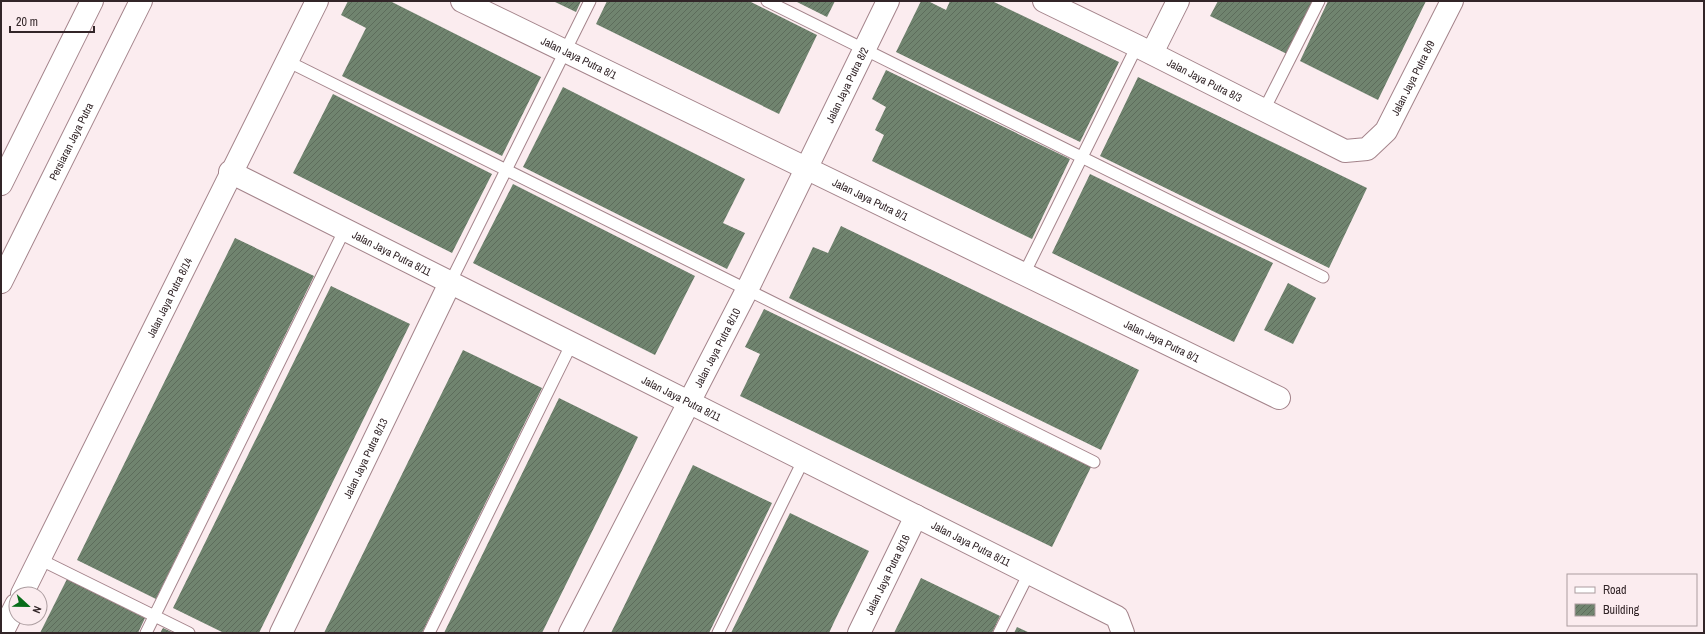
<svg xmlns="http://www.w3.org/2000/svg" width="1705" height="634" font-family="'Archivo Narrow',sans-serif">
  <defs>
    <pattern id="building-hatch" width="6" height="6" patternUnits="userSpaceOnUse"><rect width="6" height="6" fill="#70846f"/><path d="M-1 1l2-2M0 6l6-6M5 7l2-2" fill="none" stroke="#5d6c5b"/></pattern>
  </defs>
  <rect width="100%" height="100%" fill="#fbecef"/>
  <!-- building -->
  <path fill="url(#building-hatch)" d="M348 1H390L541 77 502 156 342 76 366 28 341 15Z
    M553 1H581L576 12Z
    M607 1H749L817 35 779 114 596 24Z
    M795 1H835L827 17Z
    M921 1H928L946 10 950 1H992L1119 62 1080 142 896 52Z
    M1218 1H1316L1289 55 1210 16Z
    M1328 1H1426L1378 100 1300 61Z
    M886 70 1070 159 1032 239 872 161 884 135 875 130 886 107 872 99Z
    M1138 77 1367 188 1329 268 1100 156Z
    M563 87 745 179 723 223 745 233 727 269 523 167Z
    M333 94 492 174 452 253 293 173Z
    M1090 174 1273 263 1234 342 1052 253Z
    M513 184 695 276 655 355 473 263Z
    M841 226 1139 370 1101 450 789 298 813 247 828 253Z
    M235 238 314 276 156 599 77 560Z
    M1288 283 1316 298 1293 344 1264 330Z
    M331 286 410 324 259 633H224L173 608Z
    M764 309 1091 467 1052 547 740 396 760 354 745 347Z
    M463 350 542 388 451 573 422 633H324Z
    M559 398 638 437 616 483 542 633H444Z
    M693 465 772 503 709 633H611Z
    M790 513 869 551 835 620 829 633H731Z
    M921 578 1000 616 992 633H894Z
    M67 579 145 618 138 633H40Z
    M1017 627 1030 633H1014Z
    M163 628 174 633H160Z"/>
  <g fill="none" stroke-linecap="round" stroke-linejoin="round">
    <defs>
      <path id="lane" d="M767 1 1323 277
        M287 61 1094 462
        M1264 110 1319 1
        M1024 274 1137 46
        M450 283 590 1
        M39 559 189 633
        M146 633 345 229
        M429 633 572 343
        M718 633 804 459
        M999 633 1029 573"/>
      <g id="street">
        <path id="s1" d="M462 1 1279 398"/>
        <path id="s2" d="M1044 1 1137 46 1345 151 1367 149 1386 131 1452 1"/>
        <path d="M1152 53 1178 1"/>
        <path id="s3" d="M230 172 1117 617 1123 633"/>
        <path id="s4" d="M22 594 317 1"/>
        <path d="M2 633 16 605"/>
        <path id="s5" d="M281 633 450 283"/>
        <path id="s6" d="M570 633 747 290 888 1"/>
        <path id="s7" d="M859 633 916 516"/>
      </g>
      <g id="primary">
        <path d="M1 184 92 1"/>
        <path id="s8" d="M1 282 141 1"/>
      </g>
    </defs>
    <!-- lane casing -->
    <use href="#lane" stroke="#a4848b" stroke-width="13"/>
    <!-- street casing -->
    <use href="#street" stroke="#a4848b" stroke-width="24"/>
    <!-- primary casing -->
    <use href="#primary" stroke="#a4848b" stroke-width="24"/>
    <!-- lane -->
    <use href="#lane" stroke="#fff" stroke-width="11"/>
    <!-- street -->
    <use href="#street" stroke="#fff" stroke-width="22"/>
    <!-- primary -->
    <use href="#primary" stroke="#fff" stroke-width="22"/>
  </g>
  <g text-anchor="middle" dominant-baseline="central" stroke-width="3" stroke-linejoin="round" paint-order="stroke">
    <!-- street labels -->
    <g font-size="11" fill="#322528" stroke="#fbecef">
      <text stroke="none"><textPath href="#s1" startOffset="130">Jalan Jaya Putra 8/1</textPath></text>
      <text stroke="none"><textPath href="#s2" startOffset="444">Jalan Jaya Putra 8/9</textPath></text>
      <text stroke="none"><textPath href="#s2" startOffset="179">Jalan Jaya Putra 8/3</textPath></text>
      <text stroke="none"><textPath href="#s6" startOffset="614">Jalan Jaya Putra 8/2</textPath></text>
      <text stroke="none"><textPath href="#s8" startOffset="157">Persiaran Jaya Putra</textPath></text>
      <text stroke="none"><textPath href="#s1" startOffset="454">Jalan Jaya Putra 8/1</textPath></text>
      <text stroke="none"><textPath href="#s3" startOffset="181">Jalan Jaya Putra 8/11</textPath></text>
      <text stroke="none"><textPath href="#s4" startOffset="331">Jalan Jaya Putra 8/14</textPath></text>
      <text stroke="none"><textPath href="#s1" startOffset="778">Jalan Jaya Putra 8/1</textPath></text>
      <text stroke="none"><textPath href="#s6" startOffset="321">Jalan Jaya Putra 8/10</textPath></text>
      <text stroke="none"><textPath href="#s3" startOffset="505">Jalan Jaya Putra 8/11</textPath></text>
      <text stroke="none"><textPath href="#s5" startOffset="194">Jalan Jaya Putra 8/13</textPath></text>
      <text stroke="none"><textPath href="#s3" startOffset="829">Jalan Jaya Putra 8/11</textPath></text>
      <text stroke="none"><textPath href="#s7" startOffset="65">Jalan Jaya Putra 8/16</textPath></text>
    </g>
  </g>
  <!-- border -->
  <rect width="1705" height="634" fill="none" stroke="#322528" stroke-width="4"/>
  <!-- legend -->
  <rect x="1567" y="574" width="130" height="52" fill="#fbecef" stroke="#ab9c9f"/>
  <rect x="1575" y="587" width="20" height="6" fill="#ffffff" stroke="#ab9c9f"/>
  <text x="1603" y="594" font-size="12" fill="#322528">Road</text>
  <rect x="1575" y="604" width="20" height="12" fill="url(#building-hatch)" stroke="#ab9c9f"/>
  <text x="1603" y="614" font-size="12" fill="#322528">Building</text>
  <!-- north arrow -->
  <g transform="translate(28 606) rotate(112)"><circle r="19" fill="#fbecef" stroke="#ab9c9f"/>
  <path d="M0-3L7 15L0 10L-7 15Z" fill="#076c19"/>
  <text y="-6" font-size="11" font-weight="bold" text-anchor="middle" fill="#322528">N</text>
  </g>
  <!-- scale -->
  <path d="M10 26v6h84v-6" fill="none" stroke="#322528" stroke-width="2"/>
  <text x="16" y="26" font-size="12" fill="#322528" stroke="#fbecef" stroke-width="3" paint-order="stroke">20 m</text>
</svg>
